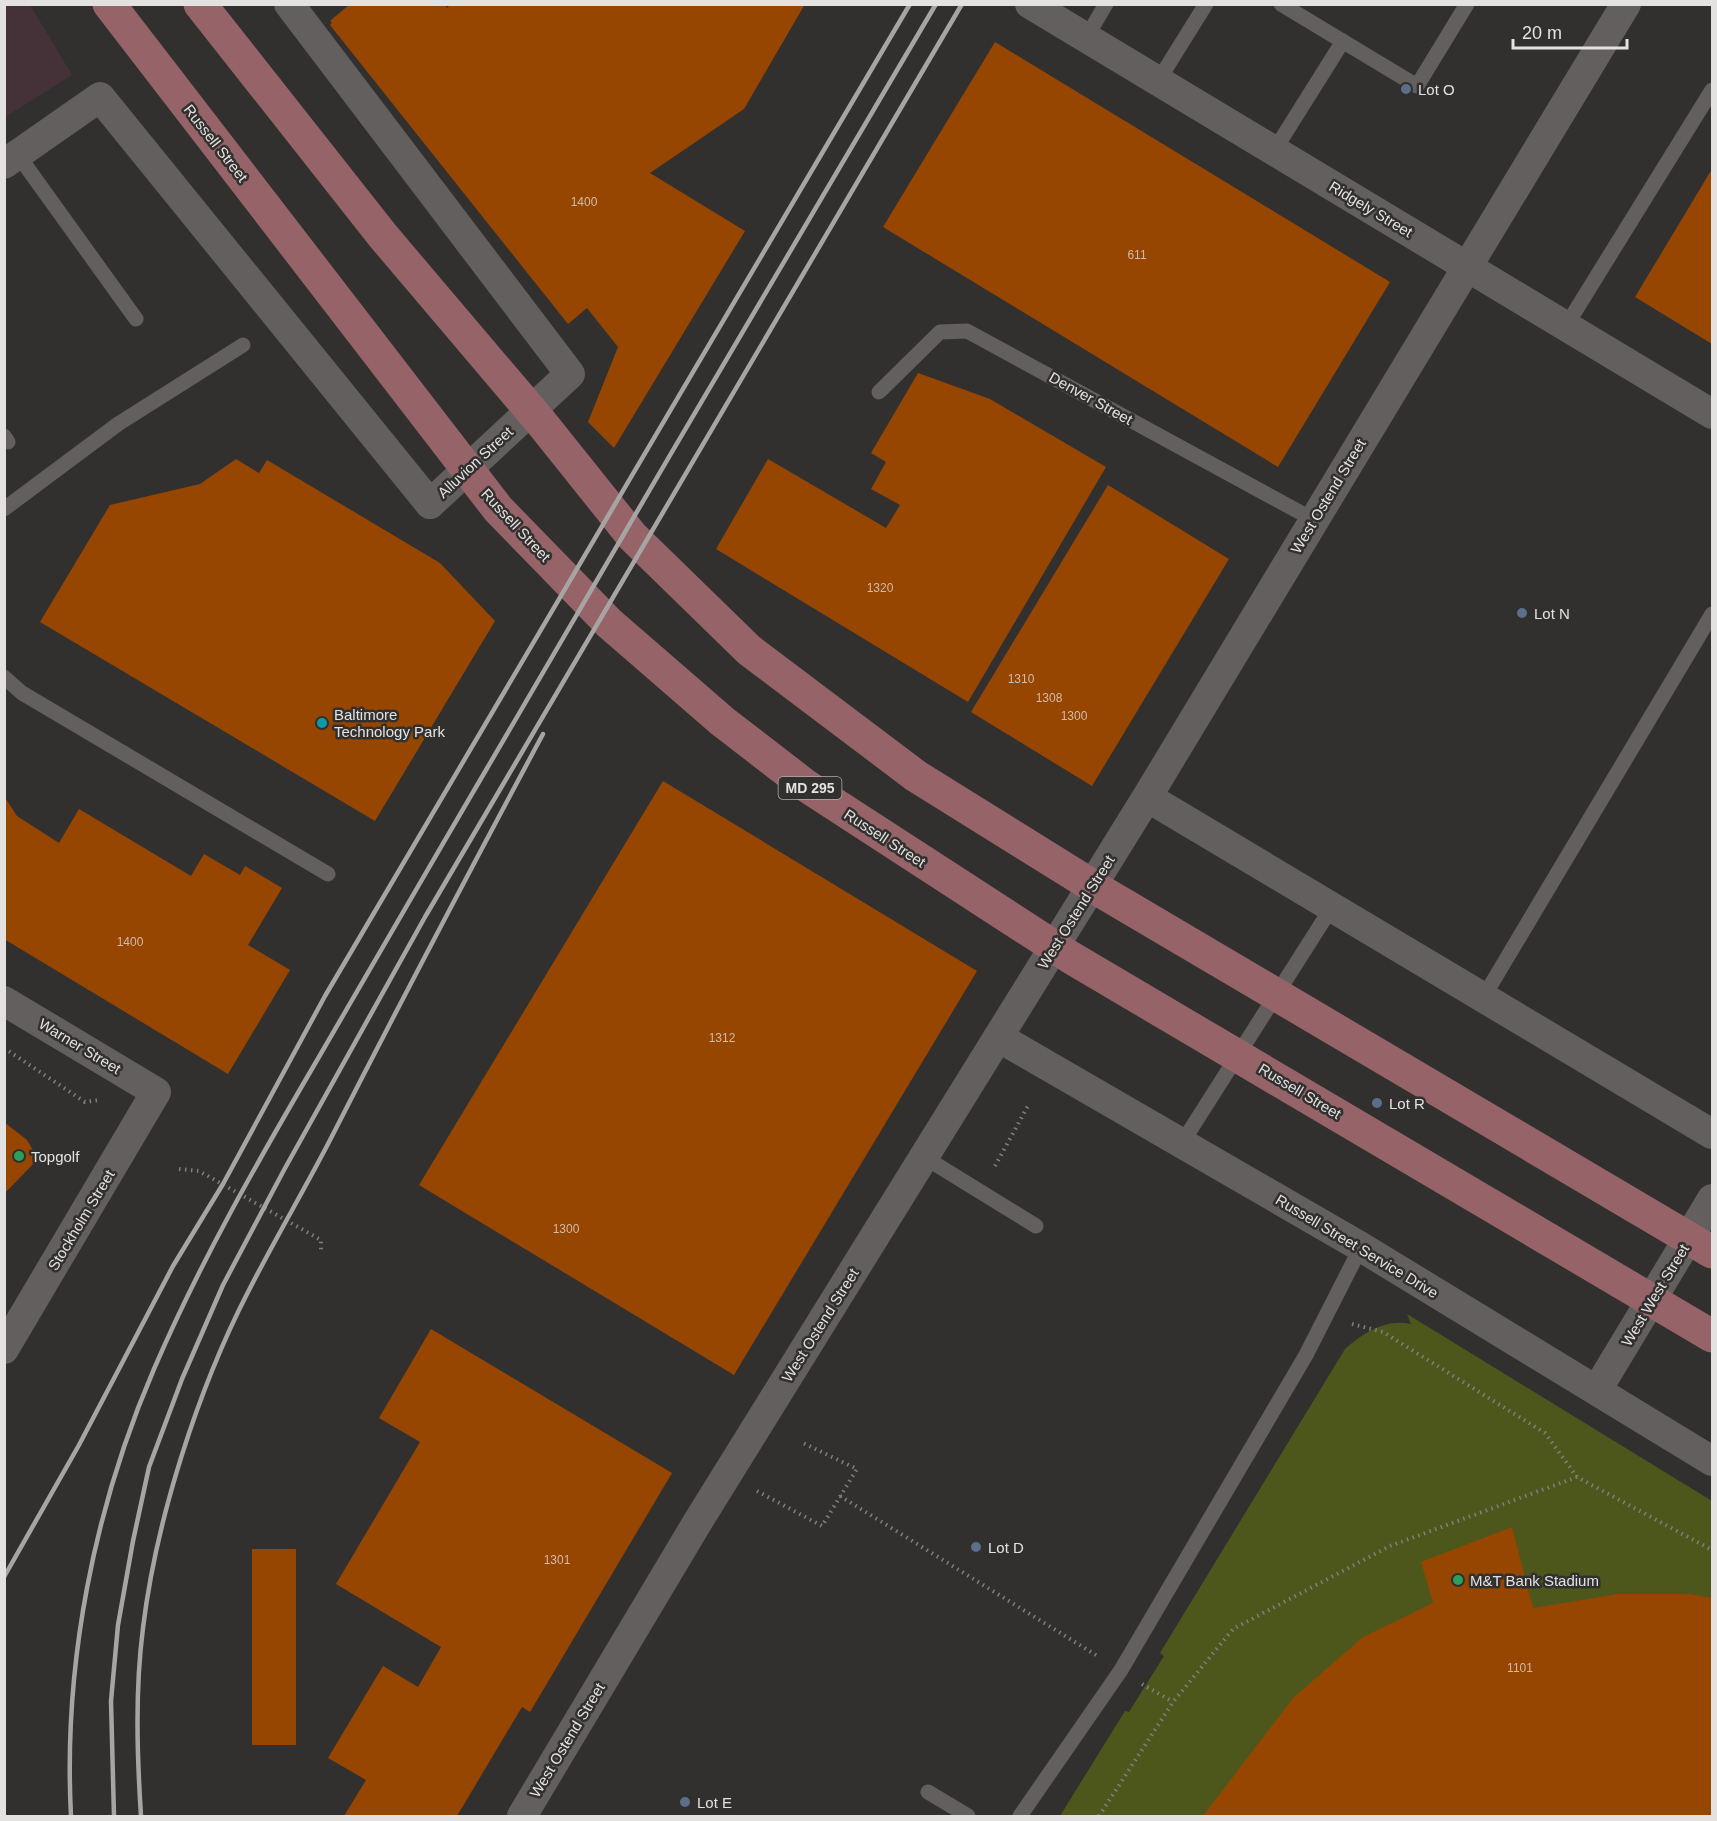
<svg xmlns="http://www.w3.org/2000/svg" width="1717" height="1821" font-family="Arial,sans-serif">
  <rect width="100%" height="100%" fill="#32302f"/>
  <!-- commercial -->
  <path fill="#453238" d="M5 4 30 5 72 75 5 117Z"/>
  <!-- green -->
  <path fill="#4d571c" d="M1407 1314 1712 1501V1816H1060L1125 1711 1129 1712 1164 1656 1160 1653 1345 1349C1363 1333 1386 1318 1411 1324Z"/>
  <!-- building -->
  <path fill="#964600" d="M350 4H444L447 8 451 4H805L744 109 650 173 745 231 614 448 588 422 618 347 587 308 568 324 330 25 332 23 330 21Z
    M995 42 1390 282 1278 467 883 227Z
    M1712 169V344L1635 297Z
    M918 373 990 399 1106 467 968 702 716 549 768 459 886 528 900 505 871 489 886 462 871 453Z
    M236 459 259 473 267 460 440 563 495 621 375 821 40 622 110 505 200 484Z
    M1108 485 1229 559 1092 786 971 712Z
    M663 781 977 971 734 1375 419 1185Z
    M4 796 17 816 59 843 79 809 191 876 204 854 240 875 245 866 282 888 248 945 290 970 228 1074 4 939Z
    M4 1122 27 1140 33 1150 35 1162 4 1194Z
    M431 1329 672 1473 530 1712 522 1707 457 1816H344L366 1780 328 1758 383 1666 418 1687 441 1647 336 1584 420 1442 379 1418Z
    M1512 1527 1533 1608 1618 1594H1689L1712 1598V1816H1203L1293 1698 1363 1637 1433 1603 1421 1562Z
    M252 1549H296V1745H252Z"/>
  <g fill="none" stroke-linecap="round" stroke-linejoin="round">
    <!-- path -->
    <path stroke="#817f7e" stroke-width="4" stroke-dasharray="1.5 4.5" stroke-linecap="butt" d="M4 1048 85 1102 99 1100
      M995 1166 1029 1104
      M179 1169 199 1171 321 1240V1253
      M1352 1324 1383 1332 1545 1433 1577 1477
      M757 1491 822 1526 857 1469 801 1442
      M840 1496 1099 1657
      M1142 1684 1173 1702
      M1099 1816 1173 1702 1233 1629 1390 1546 1577 1477 1712 1550"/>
    <!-- lane -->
    <path stroke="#625f5e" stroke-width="15" d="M1281 4 1417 86 1467 4
      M1086 38 1106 4
      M1158 81 1206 4
      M1274 151 1343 41
      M18 155 136 319
      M1566 326 1712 90
      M879 392 940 332 967 331 1314 520
      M4 436 8 442
      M4 509 118 424 243 345
      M4 677 22 693 328 874
      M1483 998 1712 614
      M1182 1143 1332 907
      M924 1157 1036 1226
      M928 1792 968 1816
      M1020 1816 1121 1670 1306 1355 1361 1247"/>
    <!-- street -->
    <path stroke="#625f5e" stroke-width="30" d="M1030 4 1712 414
      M4 164 100 97 430 504 570 374 289 4
      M1147 797 1712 1134
      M4 1001 156 1092 4 1349
      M998 1037 1361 1247 1712 1461
      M1597 1390 1712 1199
      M522 1816 697 1523 1147 797 1626 4"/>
    <!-- primary -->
    <path stroke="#966468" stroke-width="33" d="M109 4 498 509 609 623 722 721 805 785 1070 957 1712 1336
      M200 4 383 236 540 421 632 536 749 650 916 776 1104 893 1712 1252"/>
    <!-- rail -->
    <path stroke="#a7a5a4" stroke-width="4.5" d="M4 1577 79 1445 173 1266 223 1184 325 996 910 4
      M71 1816C63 1665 94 1508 154 1369 200 1262 258 1161 316 1062 373 964 429 867 486 770 635 514 785 259 936 4
      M114 1816 111 1701 118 1625 133 1541 149 1467 182 1379 223 1285 284 1170 425 917 962 4
      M141 1816C137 1754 135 1690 143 1628 156 1520 198 1389 248 1292 274 1241 303 1192 329 1142 399 1005 470 870 543 734"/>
  </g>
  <!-- markers -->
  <g fill="#5c6f8a" stroke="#32302f" stroke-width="2">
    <circle cx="1406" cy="89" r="6"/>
    <circle cx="1522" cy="613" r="6"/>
    <circle cx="1377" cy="1103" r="6"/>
    <circle cx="976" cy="1547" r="6"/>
    <circle cx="685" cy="1802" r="6"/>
  </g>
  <circle fill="#0f9aa8" stroke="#32302f" stroke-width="2" cx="322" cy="723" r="6"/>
  <g fill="#2e9e5b" stroke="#32302f" stroke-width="2">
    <circle cx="19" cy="1156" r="6"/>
    <circle cx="1458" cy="1580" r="6"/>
  </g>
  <g text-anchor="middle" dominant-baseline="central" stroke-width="5" stroke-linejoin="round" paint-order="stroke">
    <!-- number labels -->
    <g font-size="12" fill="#d0bba9">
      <text x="584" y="202">1400</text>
      <text x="1137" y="255">611</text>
      <text x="880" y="588">1320</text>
      <text x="1021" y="679">1310</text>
      <text x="1049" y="698">1308</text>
      <text x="1074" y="716">1300</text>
      <text x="130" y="942">1400</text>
      <text x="722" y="1038">1312</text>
      <text x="566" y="1229">1300</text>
      <text x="557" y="1560">1301</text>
      <text x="1520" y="1668">1101</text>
    </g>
    <!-- shield labels -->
    <rect fill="#32302f" stroke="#afadac" stroke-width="1.5" x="778.5" y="777" width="63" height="22" rx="4.5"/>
    <g font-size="14" font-weight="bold" fill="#e4e2e1">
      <text x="810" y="788">MD 295</text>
    </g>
    <!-- poi labels -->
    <g font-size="15" fill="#e4e2e1" stroke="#32302f" text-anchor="start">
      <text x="1418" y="89">Lot O</text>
      <text x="1534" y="613">Lot N</text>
      <text x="334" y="714">Baltimore<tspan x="334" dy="17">Technology Park</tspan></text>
      <text x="1389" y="1103">Lot R</text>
      <text x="31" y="1156">Topgolf</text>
      <text x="988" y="1547">Lot D</text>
      <text x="1470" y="1580">M&amp;T Bank Stadium</text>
      <text x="697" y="1802">Lot E</text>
    </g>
    <!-- street labels -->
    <g font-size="15" fill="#e4e2e1" stroke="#32302f">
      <text transform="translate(216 143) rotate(52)">Russell Street</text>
      <text transform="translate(1371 209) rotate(31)">Ridgely Street</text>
      <text transform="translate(1091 398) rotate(29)">Denver Street</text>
      <text transform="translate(475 462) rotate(-43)">Alluvion Street</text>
      <text transform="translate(1328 496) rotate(-59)">West Ostend Street</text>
      <text transform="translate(516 525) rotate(47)">Russell Street</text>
      <text transform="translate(885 838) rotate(33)">Russell Street</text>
      <text transform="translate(1076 912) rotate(-58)">West Ostend Street</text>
      <text transform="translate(80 1046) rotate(31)">Warner Street</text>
      <text transform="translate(1300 1091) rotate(31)">Russell Street</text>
      <text transform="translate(81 1220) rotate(-59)">Stockholm Street</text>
      <text transform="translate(1357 1246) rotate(31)">Russell Street Service Drive</text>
      <text transform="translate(1655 1295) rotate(-59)">West West Street</text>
      <text transform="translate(820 1325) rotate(-58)">West Ostend Street</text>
      <text transform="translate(567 1740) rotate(-59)">West Ostend Street</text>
    </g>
  </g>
  <!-- border -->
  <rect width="1717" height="1821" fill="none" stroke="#e4e2e1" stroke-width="12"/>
  <!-- scale -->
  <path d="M1513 39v9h114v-9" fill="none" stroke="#e4e2e1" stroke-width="3"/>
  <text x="1522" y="39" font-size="18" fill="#e4e2e1" stroke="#32302f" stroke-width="4.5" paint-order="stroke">20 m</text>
</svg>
